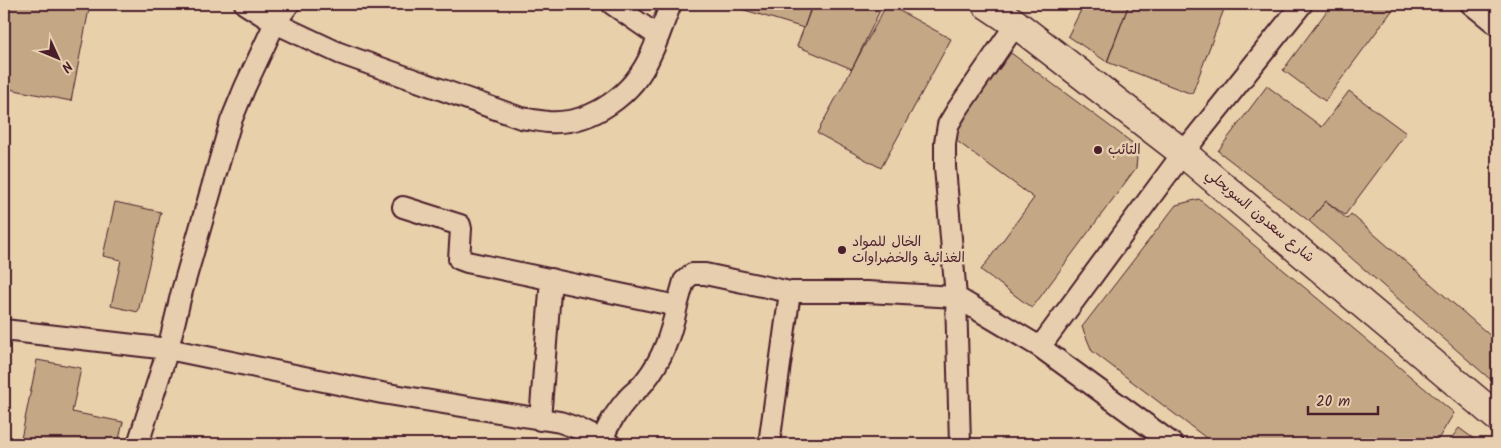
<svg xmlns="http://www.w3.org/2000/svg" width="1501" height="448" font-family="Kalam,'Playpen Sans Arabic',sans-serif">
  <rect width="100%" height="100%" fill="#e8d0ab"/>
  <filter id="ink" filterUnits="userSpaceOnUse"><feTurbulence type="fractalNoise" baseFrequency=".02" numOctaves="2"/><feDisplacementMap in="SourceGraphic" scale="10" xChannelSelector="R" yChannelSelector="G"/><feConvolveMatrix kernelMatrix="1 2 1 2 8 2 1 2 1" color-interpolation-filters="sRGB"/></filter>
  <g filter="url(#ink)">
    <!-- building -->
    <path fill="#c4a885" stroke="#4a1f2b" d="M10 4H90L71 101 4 88V37Z
      M740 4H812L804 28 738 8Z
      M813 4H883L852 69 797 46Z
      M887 4 951 39 881 168 817 133Z
      M1084 4H1129L1107 62 1068 36Z
      M1129 4H1226L1192 94 1107 62Z
      M1332 4H1397L1325 101 1283 70Z
      M1011 53 1138 147 1136 168 1032 308 981 270 1034 198 950 136Z
      M1267 86 1322 127 1349 91 1406 133 1345 215 1326 201 1309 221 1218 151Z
      M1199 199 1454 413 1435 444H1370L1365 441 1363 444H1214L1092 351 1082 327 1176 205Z
      M1326 201 1347 219 1351 214 1494 339 1491 380 1309 221Z
      M115 202 161 212 138 312 111 306 121 260 103 256Z
      M37 360 81 368 72 412 123 422 118 444H47L21 439Z
      M1459 428 1481 444H1447Z"/>
    <g fill="none" stroke-linecap="round" stroke-linejoin="round">
      <defs>
        <path id="street" d="M245 4 275 23 339 53 521 118C529 119 539 121 548 122 592 125 634 94 651 54 659 38 664 20 671 4
          M612 4 658 36
          M1471 4 1497 25
          M403 207 460 225 461 229 459 259 467 262 677 306 684 281 692 274H705L790 292
          M4 330 168 349 382 393 560 422 577 428 610 444
          M1040 347 1183 153 1302 4
          M540 420 551 279
          M138 444 168 349 182 291 231 121 245 87 275 23 289 4
          M601 444C605 429 618 409 629 397 634 392 641 387 645 381 663 359 671 333 677 306
          M769 444 790 292H867L956 297 1040 347 1173 444
          M960 444 956 297 945 167V143L948 125 957 110 1016 24"/>
        <path id="secondary" d="M986 4 1016 24 1183 153 1497 417"/>
      </defs>
      <!-- street casing -->
      <use href="#street" stroke="#4a1f2b" stroke-width="24"/>
      <!-- secondary casing -->
      <use href="#secondary" stroke="#4a1f2b" stroke-width="31"/>
      <!-- street -->
      <use href="#street" stroke="#e7ceaf" stroke-width="20"/>
      <!-- secondary -->
      <use href="#secondary" stroke="#e7ceaf" stroke-width="28"/>
    </g>
  </g>
  <!-- markers -->
  <g fill="#4a1f2b" stroke="#e7ceaf" stroke-width="2">
    <circle cx="1098" cy="150" r="5"/>
    <circle cx="842" cy="250" r="5"/>
  </g>
  <g text-anchor="middle" dominant-baseline="central" stroke-width="5" stroke-linejoin="round" paint-order="stroke">
    <!-- poi labels -->
    <g font-size="14" fill="#4a1f2b" stroke="#e7ceaf" text-anchor="start">
      <text x="1108" y="150">التائب</text>
      <text x="852" y="242">الخال للمواد<tspan x="852" dy="16">الغذائية والخضراوات</tspan></text>
    </g>
    <!-- street labels -->
    <g font-size="14" fill="#4a1f2b" stroke="#e7ceaf">
      <text transform="translate(1260 216) rotate(40)">شارع سعدون السويحلي</text>
    </g>
  </g>
  <!-- margin -->
  <rect width="1501" height="448" fill="none" stroke="#e7ceaf" stroke-width="20"/>
  <rect x="10" y="10" width="1481" height="428" fill="none" stroke="#4a1f2b" stroke-width="2" filter="url(#ink)"/>
  <!-- north arrow -->
  <g transform="translate(58 58) rotate(134)" stroke="#e7ceaf" stroke-width="4" paint-order="stroke">
  <path d="M0-4L9 19L0 12L-9 19Z" fill="#4a1f2b"/>
  <text y="-8" font-size="14" font-weight="bold" text-anchor="middle" fill="#4a1f2b">N</text>
  </g>
  <!-- scale -->
  <path d="M1308 406v8h70v-8" fill="none" stroke="#4a1f2b" stroke-width="2.5"/>
  <text x="1316" y="406" font-size="15" fill="#4a1f2b" stroke="#e7ceaf" stroke-width="4" paint-order="stroke">20 m</text>
</svg>
